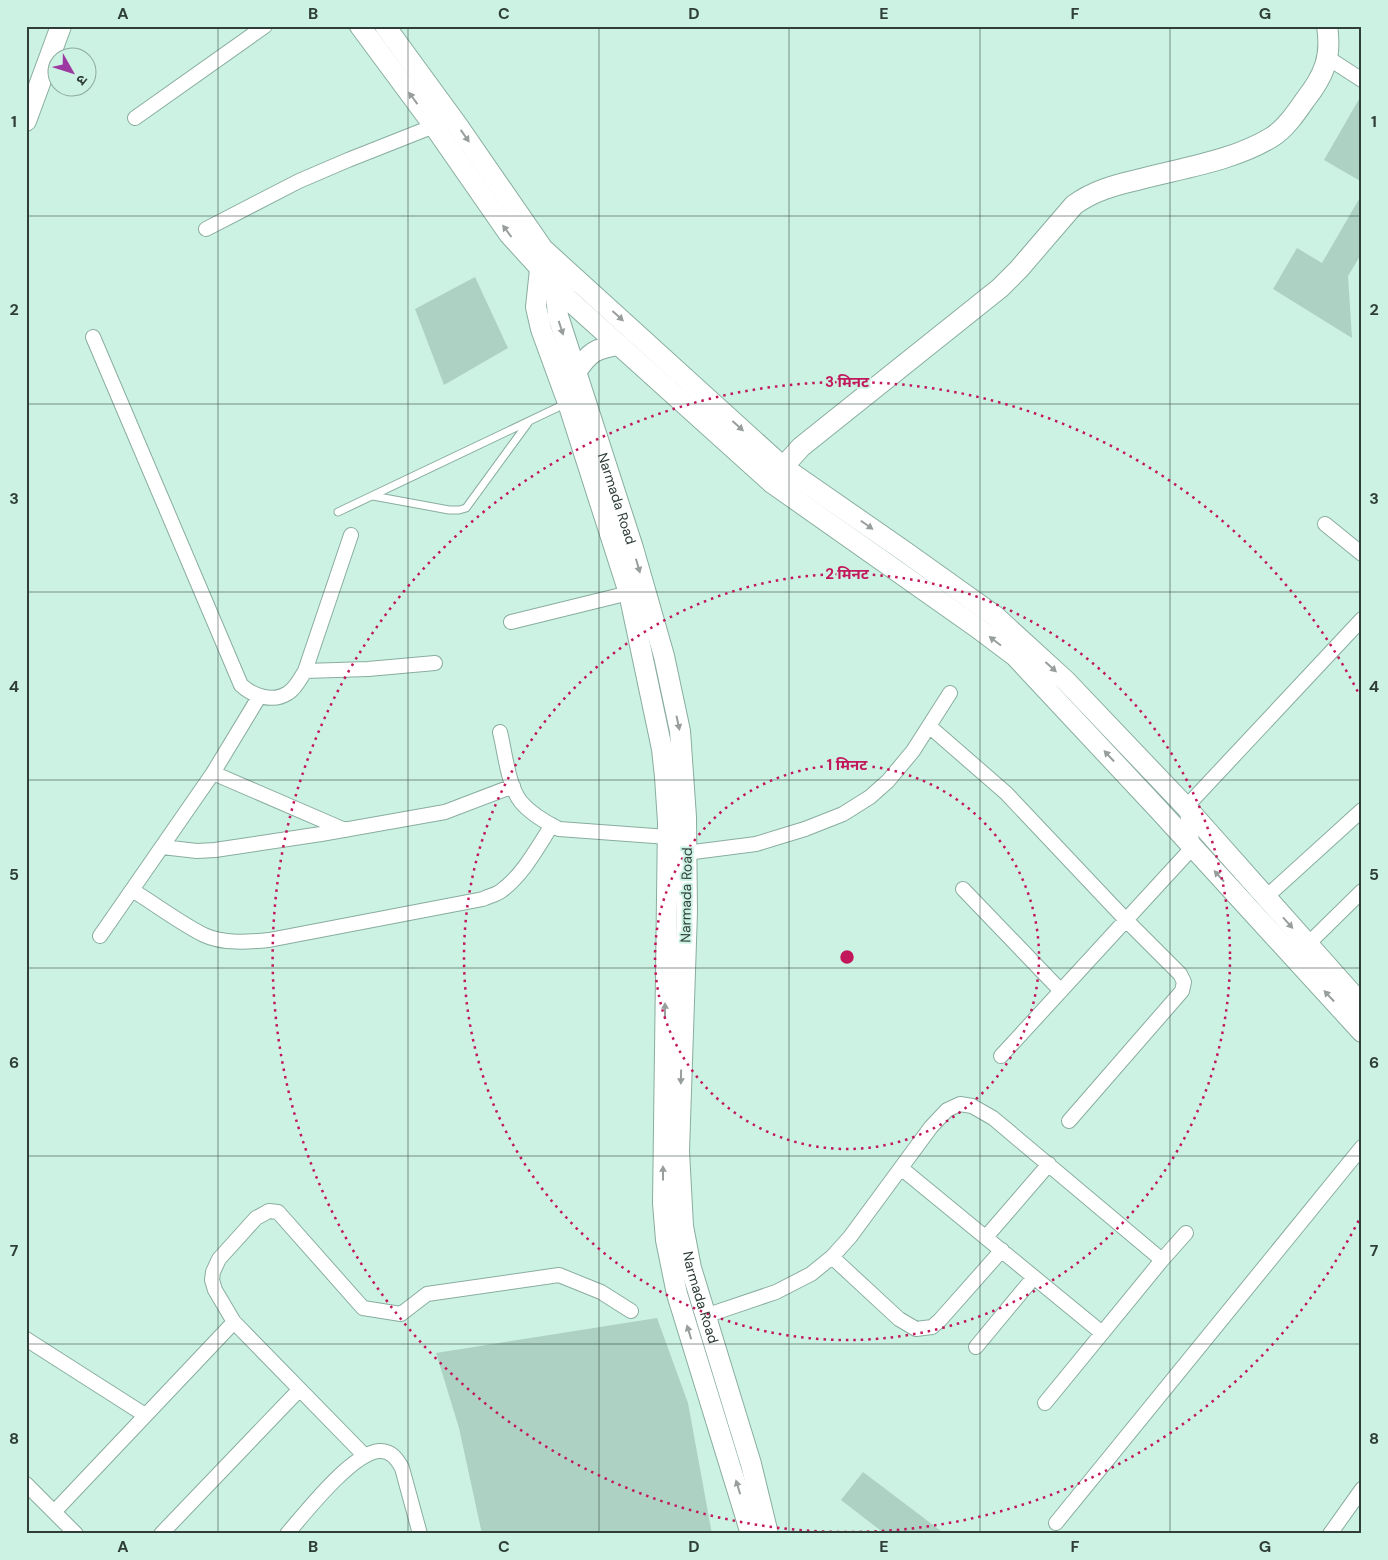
<svg xmlns="http://www.w3.org/2000/svg" width="1388" height="1560" font-family="'DM Sans','Noto Sans Devanagari',sans-serif">
  <rect width="100%" height="100%" fill="#ccf2e4"/>
  <!-- building -->
  <path fill="#add2c4" d="M1362 94V182L1324 160Z
    M1362 194V253L1348 276 1352 338 1273 289 1297 248 1322 263Z
    M475 277 508 348 444 385 415 309Z
    M657 1318 688 1403 712 1534H482L459 1428 436 1353Z
    M863 1472 945 1534H885L841 1500Z"/>
  <g fill="none" stroke-linecap="round" stroke-linejoin="round">
    <defs>
      <path id="lane" d="M373 496 449 510H459L466 508 528 423
        M338 512 567 403"/>
      <path id="street" d="M1328 58 1362 80
        M135 118 265 26
        M206 229 299 181 348 160 434 126
        M93 337 241 685C253 696 273 703 288 693 296 688 300 679 305 671L351 535
        M1325 524 1362 554
        M511 622 629 593
        M305 671 368 669 435 663
        M929 726 1006 793 1126 920 1180 974 1184 982 1182 991 1069 1121
        M500 732C505 752 508 786 521 802 531 814 545 822 559 829L668 837
        M213 773 345 830
        M162 847 197 851 215 850 321 834 445 812 513 786
        M686 853 756 844 805 829 843 814 870 797 888 781 913 751 950 693
        M963 889 1061 991
        M132 890C155 904 180 923 204 935 223 944 249 942 269 940L483 899C488 896 496 895 501 891 523 875 537 848 552 825
        M1265 898 1362 810
        M100 936 213 773 259 697
        M1307 945 1362 891
        M1001 1056 1193 847 1186 807 1362 619
        M901 1168 1102 1333
        M986 1237 1049 1164
        M832 1257 899 1319 916 1329 932 1327 940 1320 1002 1250
        M705 1316 776 1292 811 1274 832 1257 850 1237 931 1127 947 1110 960 1104 972 1106 993 1118 1162 1260
        M26 1339 145 1415
        M976 1347 1034 1277
        M1045 1403 1162 1260 1186 1233
        M364 1455 234 1322 215 1290 212 1280 213 1272 219 1259 256 1218 269 1211 278 1212 363 1308 401 1314 427 1294 559 1275 601 1292 631 1311
        M26 1484 76 1534
        M55 1511 234 1322
        M1056 1523 1362 1147
        M161 1534 299 1390
        M287 1534C305 1513 352 1453 379 1451 391 1450 397 1459 402 1468L420 1534
        M1330 1534 1362 1489"/>
      <g id="secondary">
        <path d="M360 26 434 126 509 234 569 300 772 483 975 626 1015 656 1158 809 1362 1032"/>
        <path d="M385 26 458 126 543 249 783 467 904 551 995 616 1066 681 1186 807 1362 1005"/>
        <path d="M26 121 61 26"/>
        <path d="M541 260 536 307 541 329 568 403 629 593 662 749 665 777 668 822 663 1203 666 1240 677 1294 751 1534"/>
        <path id="s1" d="M555 282 558 316 633 548 664 656 680 731 686 817 687 912 679 1151 683 1226 691 1268 751 1464 768 1534"/>
        <path d="M576 372C589 353 595 348 619 345"/>
        <path d="M776 477 783 467 801 447 1000 288 1019 269 1074 205C1093 191 1115 185 1137 180 1182 168 1233 161 1272 137 1285 129 1296 113 1305 100 1324 76 1332 57 1327 26"/>
      </g>
    </defs>
    <!-- lane casing -->
    <use href="#lane" stroke="#89ad9f" stroke-width="9"/>
    <!-- street casing -->
    <use href="#street" stroke="#89ad9f" stroke-width="16"/>
    <!-- secondary casing -->
    <use href="#secondary" stroke="#89ad9f" stroke-width="22"/>
    <!-- lane -->
    <use href="#lane" stroke="#fff" stroke-width="7"/>
    <!-- street -->
    <use href="#street" stroke="#fff" stroke-width="14"/>
    <!-- secondary -->
    <use href="#secondary" stroke="#fff" stroke-width="20"/>
  </g>
  <!-- one-way arrows -->
  <defs><path id="oneway-solid" d="M-6-.8H1V-3.2L6.5 0L1 3.2V.8H-6Z" transform="scale(1.25)"/></defs>
  <g fill="#979e9c">
    <use href="#oneway-solid" transform="translate(413 98) rotate(-126)"/>
    <use href="#oneway-solid" transform="translate(465 136) rotate(55)"/>
    <use href="#oneway-solid" transform="translate(507 231) rotate(-127)"/>
    <use href="#oneway-solid" transform="translate(618 316) rotate(42)"/>
    <use href="#oneway-solid" transform="translate(561 328) rotate(72)"/>
    <use href="#oneway-solid" transform="translate(738 426) rotate(42)"/>
    <use href="#oneway-solid" transform="translate(867 525) rotate(35)"/>
    <use href="#oneway-solid" transform="translate(638 566) rotate(74)"/>
    <use href="#oneway-solid" transform="translate(995 641) rotate(-143)"/>
    <use href="#oneway-solid" transform="translate(1051 667) rotate(42)"/>
    <use href="#oneway-solid" transform="translate(678 723) rotate(78)"/>
    <use href="#oneway-solid" transform="translate(1109 756) rotate(-133)"/>
    <use href="#oneway-solid" transform="translate(1219 876) rotate(-132)"/>
    <use href="#oneway-solid" transform="translate(1288 923) rotate(48)"/>
    <use href="#oneway-solid" transform="translate(1329 996) rotate(-133)"/>
    <use href="#oneway-solid" transform="translate(665 1010) rotate(-90)"/>
    <use href="#oneway-solid" transform="translate(681 1077) rotate(91)"/>
    <use href="#oneway-solid" transform="translate(663 1173) rotate(-90)"/>
    <use href="#oneway-solid" transform="translate(689 1332) rotate(-107)"/>
    <use href="#oneway-solid" transform="translate(738 1487) rotate(-107)"/>
  </g>
  <!-- grid -->
  <path fill="none" stroke="#2f3e38" stroke-width="1" stroke-opacity="0.55" d="M218 26V1534M408 26V1534M599 26V1534M789 26V1534M980 26V1534M1170 26V1534M26 216H1362M26 404H1362M26 592H1362M26 780H1362M26 968H1362M26 1156H1362M26 1344H1362"/>
  <!-- distance rings -->
  <g fill="none" stroke="#c2185b" stroke-width="2.5" stroke-dasharray="2.5 5">
    <circle cx="847" cy="957" r="192"/>
    <circle cx="847" cy="957" r="383"/>
    <path d="M1362 1214A575 575 0 1 1 1362 700"/>
  </g>
  <g text-anchor="middle" dominant-baseline="central" stroke-width="4" stroke-linejoin="round" paint-order="stroke">
    <!-- street labels -->
    <g font-size="14" fill="#2f3e38" stroke="#ccf2e4">
      <text stroke="none"><textPath href="#s1" startOffset="226">Narmada Road</textPath></text>
      <text transform="translate(686 895) rotate(-89)">Narmada Road</text>
      <text stroke="none"><textPath href="#s1" startOffset="1036">Narmada Road</textPath></text>
    </g>
  </g>
  <circle cx="847" cy="957" r="8" fill="#c2185b" stroke="#ccf2e4" stroke-width="2.5"/>
  <g font-size="15" text-anchor="middle" font-weight="bold" fill="#c2185b" stroke="#ccf2e4" stroke-width="4" stroke-linejoin="round" paint-order="stroke">
    <text x="847" y="387">3 मिनट</text>
    <text x="847" y="579">2 मिनट</text>
    <text x="847" y="770">1 मिनट</text>
  </g>
  <!-- border -->
  <rect width="1388" height="1560" fill="none" stroke="#ccf2e4" stroke-width="55"/>
  <!-- north arrow -->
  <g transform="translate(72 72) rotate(129)"><circle r="24" fill="#ccf2e4" stroke="#8daa9f"/>
  <path d="M0-4L9 19L0 12L-9 19Z" fill="#9d3aa1"/>
  <text y="-8" font-size="14" font-weight="bold" text-anchor="middle" fill="#2f3e38">उ</text>
  </g>
  <rect x="28" y="28" width="1332" height="1504" fill="none" stroke="#2f3e38" stroke-width="2"/>
  <g font-size="16" text-anchor="middle" font-weight="bold" fill="#2f3e38">
    <text x="123" y="19">A</text>
    <text x="313" y="19">B</text>
    <text x="504" y="19">C</text>
    <text x="694" y="19">D</text>
    <text x="884" y="19">E</text>
    <text x="1075" y="19">F</text>
    <text x="1265" y="19">G</text>
    <text x="14" y="127">1</text>
    <text x="1374" y="127">1</text>
    <text x="14" y="315">2</text>
    <text x="1374" y="315">2</text>
    <text x="14" y="504">3</text>
    <text x="1374" y="504">3</text>
    <text x="14" y="692">4</text>
    <text x="1374" y="692">4</text>
    <text x="14" y="880">5</text>
    <text x="1374" y="880">5</text>
    <text x="14" y="1068">6</text>
    <text x="1374" y="1068">6</text>
    <text x="14" y="1256">7</text>
    <text x="1374" y="1256">7</text>
    <text x="14" y="1444">8</text>
    <text x="1374" y="1444">8</text>
    <text x="123" y="1552">A</text>
    <text x="313" y="1552">B</text>
    <text x="504" y="1552">C</text>
    <text x="694" y="1552">D</text>
    <text x="884" y="1552">E</text>
    <text x="1075" y="1552">F</text>
    <text x="1265" y="1552">G</text>
  </g>
</svg>
